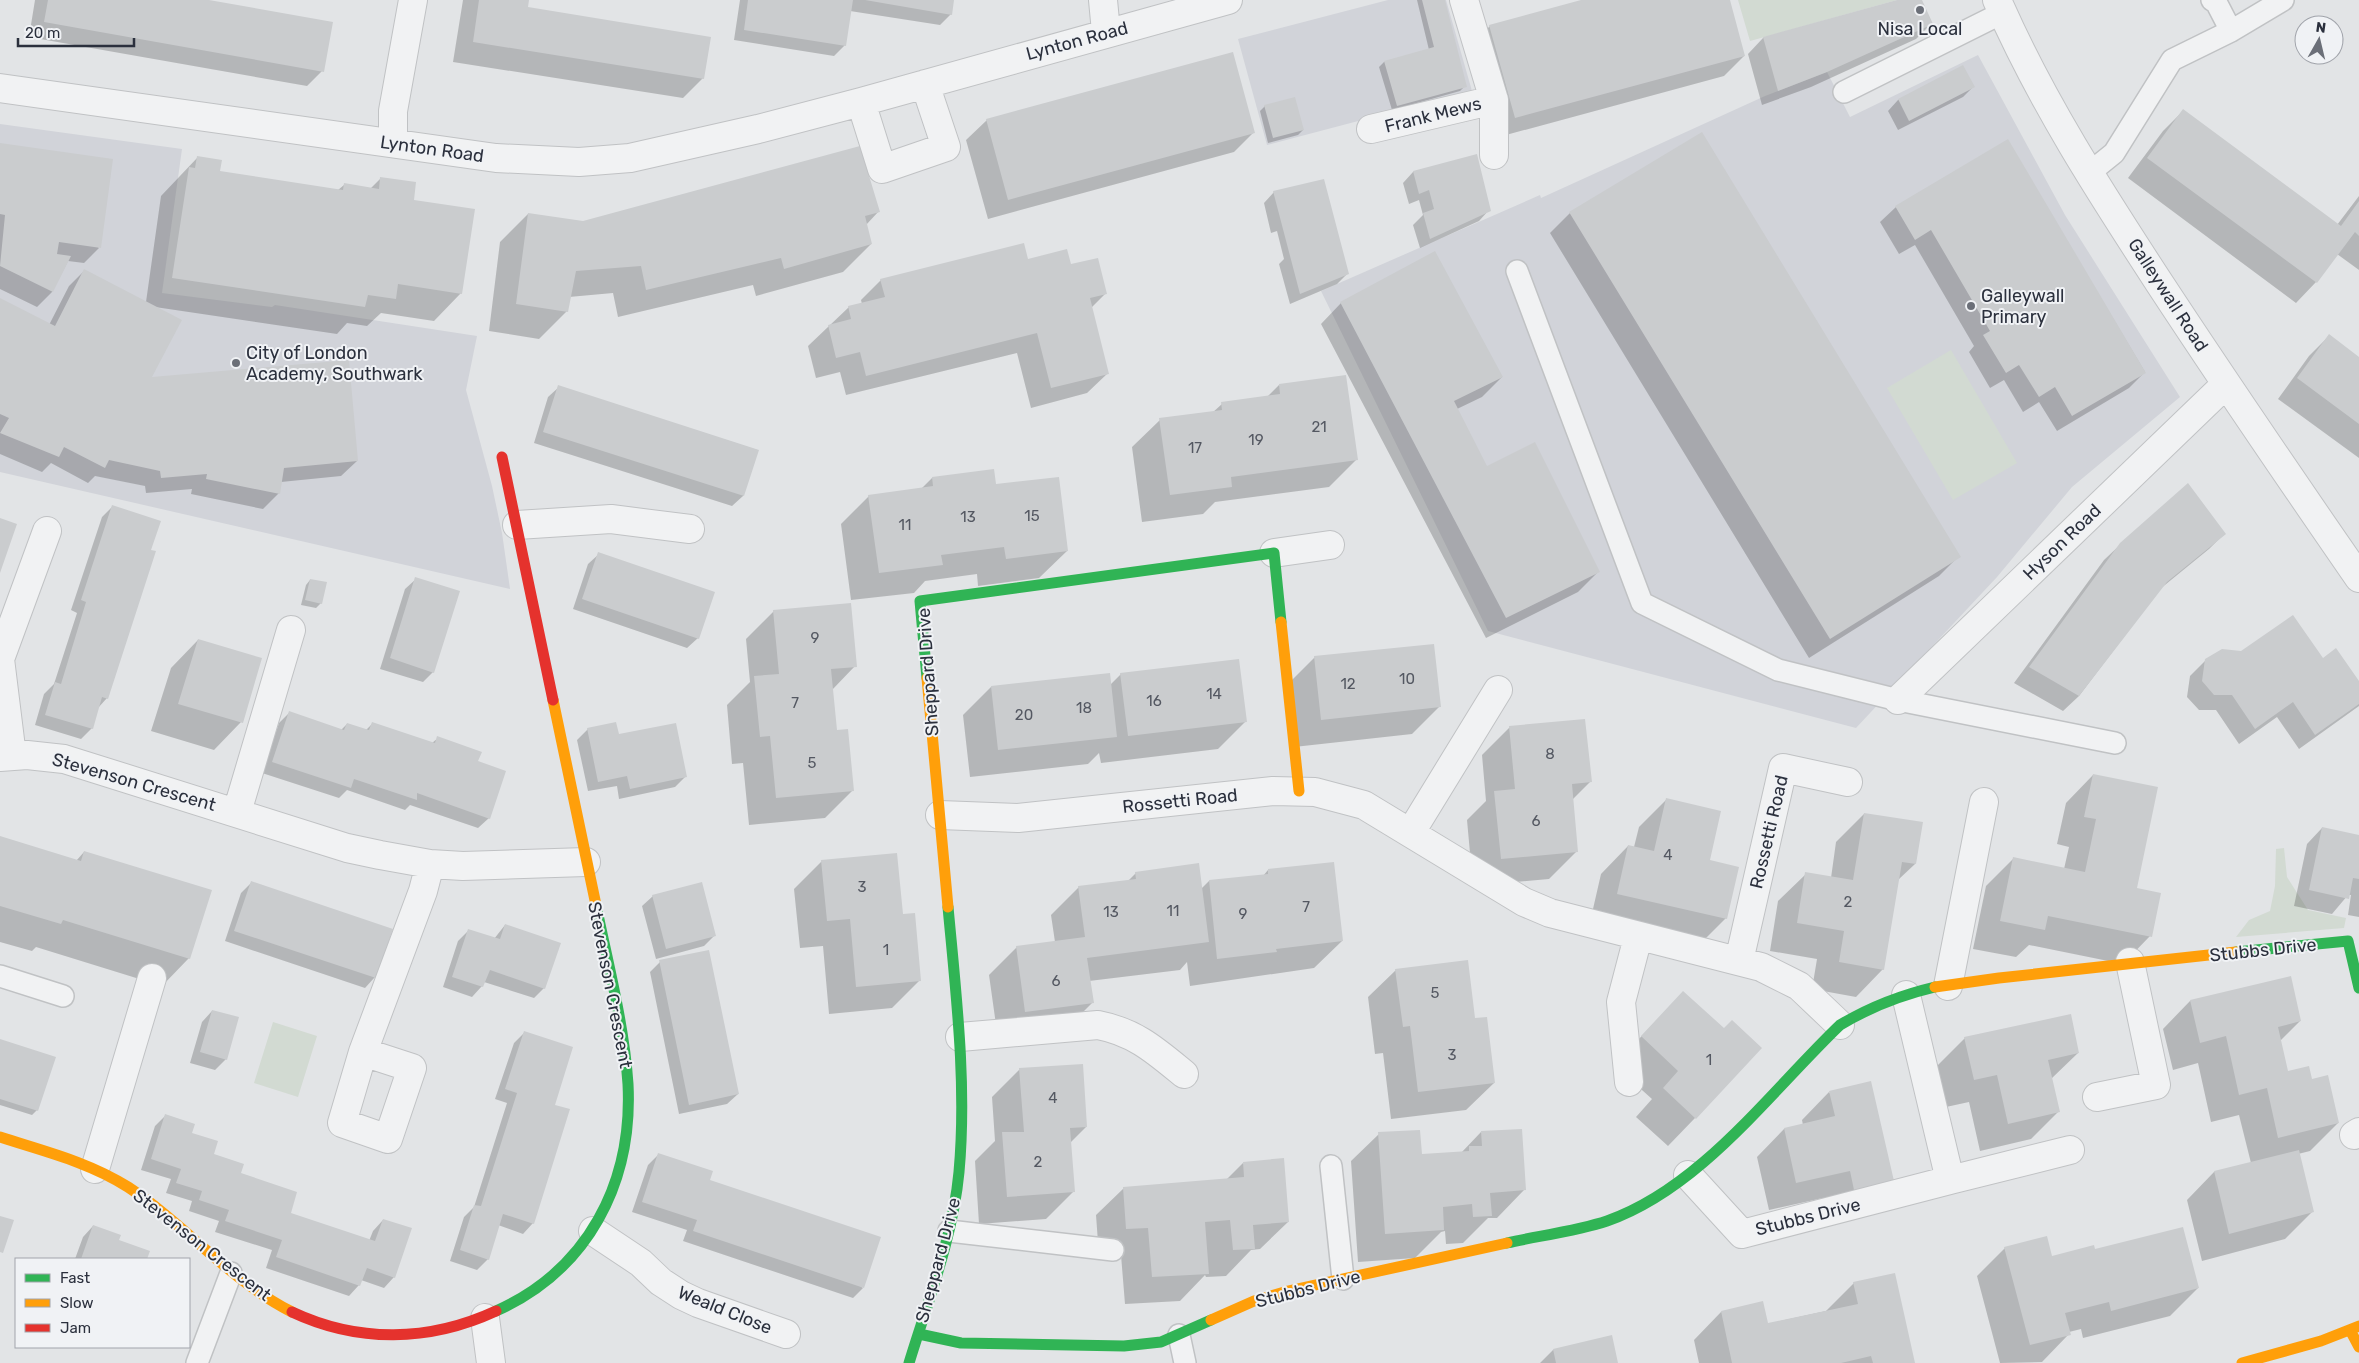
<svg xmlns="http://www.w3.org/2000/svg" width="2359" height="1363" font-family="Rubik,sans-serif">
  <rect width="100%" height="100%" fill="#e2e4e6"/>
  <!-- built -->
  <path fill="#d1d3d9" d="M1388 0H1446L1472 91 1267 145 1238 39Z
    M1978 55 2065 215 2180 397 2072 487 1997 577 1856 728 1488 631 1321 291 1540 195 1541 198 1765 96 1827 72 1850 117Z
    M0 124 182 149 162 293 272 307 275 305 477 336 466 390 492 486 502 533 510 589 0 472Z"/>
  <!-- green -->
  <path fill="#d2dad2" d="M1738 0H1897L1750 41Z
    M1951 350 2017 463 1953 500 1887 388Z
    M2284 848 2287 877 2308 910 2346 918 2344 928 2236 937 2249 920 2270 911 2275 886 2276 849Z
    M273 1022 317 1036 298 1097 254 1083Z"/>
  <!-- shadow -->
  <path fill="#0003" d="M35 0H202L322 71 307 86 29 37Z
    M463 0H527L526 8 703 78 683 98 453 62Z
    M740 0H953L951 14 940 25 850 11 845 45 834 56 734 40Z
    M1417 0H1444L1465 86 1460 91 1392 110 1379 67 1384 62 1429 50Z
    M1586 0H1729L1744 56 1724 76 1495 138 1470 46 1490 26Z
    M1902 0H1921L1931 24 1916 39 1811 87 1762 105 1748 54 1763 38Z
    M1963 67 1973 87 1963 97 1898 130 1888 111 1898 100Z
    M1265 106 1303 130 1298 135 1268 143 1260 111Z
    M2183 111 2337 225 2359 196V270L2337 254 2316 282 2296 303 2128 178 2163 131Z
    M987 120 1254 132 1234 152 988 219 966 140Z
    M2007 141 2145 372 2129 388 2057 431 2039 402 2023 412 2004 380 1990 388 1969 352 1974 346 1915 245 1899 254 1880 222 1896 207Z
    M0 145 99 248 84 263 68 261 52 292 37 307 0 289Z
    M1476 156 1489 210 1479 221 1420 248 1413 225 1423 215 1419 200 1409 204 1403 183 1413 172Z
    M198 157 219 172 338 190 344 185 370 189 381 178 412 201 461 293 434 321 381 313 367 326 347 323 337 334 155 307 150 379 357 461 341 476 281 482 279 493 263 509 191 494 192 489 146 493 145 486 95 476 88 483 51 463 42 472 0 454V300L49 325 69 286 84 271 146 302 161 196Z
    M1274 192 1348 273 1337 284 1290 304 1279 264 1284 259 1277 231 1271 233 1264 203Z
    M879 211 866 225 871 244 843 272 756 296 753 285 618 317 613 293 569 297 567 311 539 339 489 331 500 242 528 214 584 222Z
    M1570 213 1959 556 1939 576 1809 658 1550 233Z
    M1027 260 1070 265 1105 294 1091 308 1108 373 1087 393 1031 408 1017 353 846 395 840 372 816 378 808 346 849 307 862 304 861 300 881 280Z
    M1341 303 1502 377 1482 397 1457 409 1486 467 1599 571 1578 592 1486 638 1321 324Z
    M2329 336 2359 358V458L2278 399 2309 356Z
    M1279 385 1356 460 1329 487 1215 502 1203 514 1142 522 1132 447 1160 420 1212 413 1222 404 1267 397Z
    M559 387 757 450 743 496 732 506 534 443 548 397Z
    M932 478 995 486 1067 551 1039 578 978 586 977 574 925 581 914 593 851 600 841 524 869 496 921 489Z
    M112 507 107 698 98 708 92 728 81 739 35 725 44 694 54 684 77 613 71 610 102 517Z
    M2224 534 2209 549 2160 589 2079 696 2063 711 2014 683 2104 560 2121 544Z
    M599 554 698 638 687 648 573 609 588 564Z
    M416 579 433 672 423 682 380 669 405 589Z
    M310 580 321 603 316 608 301 605 306 585Z
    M774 611 855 666 832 690 836 731 853 790 825 818 749 825 743 763 732 764 727 705 750 682 746 639Z
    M198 640 241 722 214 750 151 731 171 668Z
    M1315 657 1439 707 1412 734 1294 747 1287 685Z
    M2322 659 2359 683V706L2299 749 2277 717 2239 744 2216 710H2199L2187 697 2190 676 2206 660Z
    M1109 674 1110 685 1121 674 1246 721 1218 749 1101 763 1099 753 1088 764 970 777 963 715 991 687Z
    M289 713 341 730 347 724 366 730 372 724 432 743 438 738 477 762 489 818 478 828 410 805 405 810 347 790 339 798 262 773 279 723Z
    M1510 727 1590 782 1572 800 1577 851 1549 879 1473 886 1467 820 1486 801 1482 755Z
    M588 729 618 736 685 777 675 787 619 799 617 786 588 791 577 740Z
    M2093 775 2150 936 2123 964 2029 945 2016 957 1973 949 1986 886 2013 859 2064 869 2069 847 2057 844 2066 803Z
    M1667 799 1726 918 1698 946 1590 922 1601 874 1628 846 1634 847 1639 827Z
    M1864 814 1921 823 1915 864 1898 880 1883 969 1856 997 1812 989 1817 959 1770 951 1778 901 1806 874 1831 878 1836 842Z
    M2322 828 2359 836V917L2348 915 2351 895H2348L2332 914 2294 906 2307 844Z
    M0 838 76 861 84 852 189 958 162 986 36 947 32 951 0 942Z
    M822 861 920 980 892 1008 829 1014 823 946 800 948 794 889Z
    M1268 870 1342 941 1314 968 1190 986 1187 962 1180 970 1089 981 1092 1003 1065 1030 998 1039 989 975 1017 947 1055 942 1051 915 1079 887 1128 881 1136 873 1201 889 1209 881 1263 876Z
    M251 883 375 977 365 988 225 941 241 893Z
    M653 896 715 935 704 946 656 959 642 906Z
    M505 925 544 988 534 998 484 982 482 986 472 997 443 987 458 941 469 930 494 939Z
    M660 962 738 1094 727 1104 679 1114 650 972Z
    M1396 970 1474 1020 1494 1083 1466 1110 1391 1119 1383 1053 1375 1054 1368 997Z
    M1683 993 1695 1118 1668 1146 1636 1117 1652 1099 1614 1065Z
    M2190 1001 2300 1021 2280 1041 2287 1072 2311 1080 2338 1123 2310 1151 2298 1154 2313 1211 2285 1239 2202 1261 2187 1200 2214 1172 2251 1163 2239 1115 2211 1122 2198 1063 2173 1070 2163 1029Z
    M212 1011 226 1059 215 1070 190 1063 202 1022Z
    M524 1033 553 1106 533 1223 523 1234 498 1225 488 1259 477 1270 450 1261 464 1217 474 1207 507 1103 495 1099 514 1043Z
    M1965 1038 2078 1053 2051 1079 2058 1112 2031 1139 1980 1151 1969 1102 1946 1107 1937 1066Z
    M0 1041 37 1110 32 1115 0 1105Z
    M1020 1069 1086 1127 1070 1143 1073 1192 1046 1219 979 1224 975 1161 995 1141 992 1097Z
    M1829 1092 1892 1180 1827 1216 1823 1198 1769 1210 1757 1157 1784 1129 1803 1125 1802 1120Z
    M166 1115 212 1155 289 1214 369 1241 373 1231 383 1220 394 1277 384 1288 361 1280 359 1285 349 1296 266 1268 272 1250 215 1232 219 1221 189 1211 192 1201 166 1193 171 1179 141 1170 155 1126Z
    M1481 1132 1524 1190 1497 1218H1488L1463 1243 1446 1244 1445 1231 1441 1232 1415 1258 1358 1262 1351 1161 1379 1134 1421 1156 1461 1153Z
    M658 1155 709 1181 863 1288 853 1298 683 1241 687 1230 632 1212 648 1165Z
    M1243 1163 1288 1222 1260 1249 1251 1250 1226 1276 1206 1277 1205 1275 1180 1301 1125 1304 1121 1255 1099 1256 1096 1215 1124 1188 1226 1180Z
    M93 1226 117 1241 148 1252 145 1259H75L83 1237Z
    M2005 1248 2051 1257 2094 1251 2198 1288 2170 1316 2083 1338 2081 1329 2069 1332V1334L2042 1362 2000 1363 1977 1276Z
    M1854 1283 1914 1363H1699L1694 1340 1721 1312 1767 1324 1826 1311Z
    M1553 1350 1617 1363H1540Z"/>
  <!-- building -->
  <path fill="#caccce" d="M48 0H209L333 22 324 72 44 22Z
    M479 0H529L528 7 711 37 704 79 473 42Z
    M748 0H853L846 46 744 30Z
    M865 0H954L952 15Z
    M1422 0H1445L1467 87 1397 106 1384 61 1434 47Z
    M1581 0H1730L1745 56 1515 118 1489 25Z
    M1897 0H1922L1933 24 1827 72 1778 91 1763 37Z
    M1233 52 1255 133 1008 200 986 119Z
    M1963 65 1975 87 1909 121 1898 99Z
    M1295 97 1304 130 1273 138 1264 105Z
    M2183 109 2341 226 2359 201V236L2355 232 2317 283 2147 158Z
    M1702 132 1961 557 1830 639 1569 212Z
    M2008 139 2146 373 2072 416 2055 387 2039 397 2019 365 2006 373 1983 335 1990 331 1931 230 1915 240 1895 206Z
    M0 143 113 159 101 248 59 242 57 254 71 256 53 292 0 266 5 215 0 214Z
    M860 146 880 212 865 216 872 244 784 269 781 258 646 290 641 266 576 271 568 312 516 304 528 213 583 221Z
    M1477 154 1491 211 1430 239 1423 213 1434 209 1429 190 1419 194 1413 171Z
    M197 156 222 160 220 171 343 190 344 183 379 189 380 177 416 182 414 200 475 209 462 294 398 284 396 299 368 295 365 307 172 278 189 167 195 168Z
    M1324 179 1349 274 1300 294 1273 191Z
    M1024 243 1028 259 1067 249 1071 264 1098 258 1107 294 1090 298 1109 374 1051 388 1037 333 866 376 860 352 836 358 828 325 851 319 848 306 885 297 880 279Z
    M1435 251 1503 377 1454 401 1487 466 1535 442 1600 572 1506 618 1340 302Z
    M84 269 182 320 152 377 349 360 358 461 284 468 280 494 206 479 207 474 161 478 160 471 109 460 105 468 64 447 59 457 0 433 9 418 0 414V298L55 326Z
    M2329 334 2359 357V424L2297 378Z
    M1346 375 1358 460 1231 477 1232 487 1170 495 1159 418 1222 410 1221 402 1280 394 1279 384Z
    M558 385 759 450 744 496 543 432Z
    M994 469 996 484 1059 477 1068 551 1006 559 1004 547 941 555 943 565 879 573 868 495 933 486 932 477Z
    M2188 483 2226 534 2167 582 2079 696 2029 667 2120 543Z
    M112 505 161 521 151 550 156 551 108 699 102 697 93 729 45 715 55 682 61 684 86 602 81 600Z
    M0 518 17 524 0 573Z
    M598 552 715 592 699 639 582 599Z
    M415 577 460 591 434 673 390 658Z
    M310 579 327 582 322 604 305 600Z
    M851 603 857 667 831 669 837 730 848 729 854 791 776 798 770 736 760 737 754 676 779 674 773 610Z
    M2293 615 2323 658 2336 648 2359 681V704L2315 735 2293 702 2255 729 2232 695H2214L2202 681 2205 659 2222 649 2241 651Z
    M198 639 262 658 243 723 178 704Z
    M1434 644 1441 707 1321 720 1314 656Z
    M1239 659 1247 722 1128 736 1120 673Z
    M1110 673 1117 737 998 750 991 686Z
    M289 711 344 730 347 723 369 730 372 722 435 743 437 736 482 752 478 761 506 771 490 819 417 793V800L354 779 351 788 272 762Z
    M1585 719 1592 782 1572 784 1578 852 1501 859 1494 791 1515 789 1509 726Z
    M616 722 619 734 676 723 687 777 630 789 627 776 598 782 587 728Z
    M2093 774 2158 787 2137 888 2161 893 2152 937 2048 916 2045 930 2000 921 2013 857 2085 872 2096 819 2084 817Z
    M1666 798 1721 811 1710 860 1739 867 1727 919 1617 894 1628 845 1654 851Z
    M1864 813 1923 822 1916 864 1902 862 1884 970 1839 962 1844 931 1797 923 1805 872 1853 880Z
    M2322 827 2359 835V879L2353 878 2349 899 2309 890Z
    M0 836 81 861 84 851 212 890 190 959 63 920 61 924 0 906Z
    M897 853 903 914 915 913 921 981 856 987 850 919 827 921 821 860Z
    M1334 862 1343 941 1276 949 1277 952 1217 959 1209 880 1268 874V869Z
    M1199 863 1209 942 1087 958 1094 1003 1025 1012 1016 946 1085 937 1078 886 1136 879 1135 872Z
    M251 881 393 929 376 978 234 931Z
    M702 882 716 936 666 949 652 895Z
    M505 924 561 943 545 989 490 970 483 987 452 977 468 929 500 939Z
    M709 950 739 1094 689 1105 659 960Z
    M1468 960 1475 1018 1487 1017 1495 1083 1418 1092 1410 1026 1403 1027 1395 969Z
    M2291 976 2301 1021 2278 1027 2288 1071 2309 1066 2312 1079 2328 1075 2339 1123 2278 1138 2267 1088 2239 1095 2226 1036 2200 1043 2190 1000Z
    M1683 991 1724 1028 1732 1020 1762 1048 1696 1119 1663 1088 1678 1071 1641 1036Z
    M212 1010 239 1017 227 1060 200 1052Z
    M2071 1014 2079 1053 2048 1060 2060 1112 2008 1124 1997 1075 1974 1080 1964 1037Z
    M524 1031 573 1047 555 1105 570 1109 534 1224 503 1214 489 1260 460 1250 474 1205 481 1206 517 1093 505 1089Z
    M0 1039 56 1057 38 1111 0 1099Z
    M1083 1064 1087 1127 1070 1128 1075 1192 1007 1197 1002 1132H1024L1019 1068Z
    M1871 1081 1894 1181 1854 1190 1850 1171 1796 1183 1784 1128 1835 1116 1829 1091Z
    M165 1114 195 1124 192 1133 218 1141 214 1154 244 1164 241 1173 297 1192 291 1213 375 1241 383 1219 412 1228 395 1278 367 1268 360 1286 276 1257 282 1240 225 1221 229 1210 199 1200 202 1191 176 1183 181 1169 151 1159Z
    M1522 1129 1526 1190 1490 1193 1492 1216 1473 1217 1472 1204 1443 1207 1444 1230 1385 1234 1378 1132 1420 1130 1422 1154 1469 1151V1146H1482L1481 1131Z
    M2299 1150 2314 1212 2229 1234 2214 1171Z
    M658 1153 713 1171 710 1180 881 1237 864 1288 693 1231 697 1220 642 1202Z
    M1284 1158 1289 1222 1253 1225 1255 1249 1233 1250 1230 1220 1205 1222 1209 1274 1152 1277 1148 1228 1126 1229 1123 1187 1244 1177 1243 1162Z
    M0 1216 14 1220 3 1253 0 1252Z
    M93 1225 121 1235 119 1240 150 1251 147 1259H81Z
    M2183 1227 2199 1288 2111 1311 2109 1302 2065 1313 2071 1335 2030 1345 2004 1247 2047 1236 2052 1256 2094 1245 2095 1249Z
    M1895 1273 1915 1363H1873L1871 1356 1841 1363H1732L1721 1311 1763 1301 1768 1323 1858 1304 1853 1282Z
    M1612 1335 1618 1363H1556L1553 1349Z"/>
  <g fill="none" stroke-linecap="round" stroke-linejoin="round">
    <defs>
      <path id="lane" d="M2212 0 2216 2 2231 31
        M1844 92 2002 13
        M2088 174 2114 153 2172 60 2231 31 2283 0
        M1517 271 1642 603 1778 670 1898 700 2115 743
        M0 976 63 996
        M1331 1166 1343 1279
        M949 1231 1113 1250
        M1179 1335 1185 1363
        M197 1363 231 1273"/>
      <path id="street" d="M1103 0 1106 32
        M1997 0C2041 101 2100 192 2160 284 2225 383 2292 481 2359 578
        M0 88 496 158 579 162 630 158 758 129 861 102 1228 0
        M1494 100V155
        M861 102 882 169 946 147 925 84
        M1371 129 1494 100 1464 0
        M393 143V111L413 0
        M517 525 611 519 690 529
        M1274 553 1330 545
        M1898 700 2226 384
        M12 756 0 659 47 531
        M0 757 27 755 64 759 347 848 380 855 430 864 463 866 586 862
        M237 812 291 630
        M940 815 1018 818 1273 791 1315 792 1364 805 1524 902 1550 913 1761 967 1799 986 1840 1025
        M1411 832 1498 690
        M1739 961 1783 768 1848 782
        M1948 986 1984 802
        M1906 995 1950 1180 2070 1150
        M960 1037 1098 1025C1135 1032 1156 1051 1184 1074
        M363 1052 412 1068 388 1139 342 1123 363 1052 423 891 430 864
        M1629 1082 1621 1002 1638 937
        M2097 1097 2156 1085 2130 962
        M2354 1135 2359 1132
        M95 1169 152 978
        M1688 1175 1742 1234 1950 1180
        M593 1231 641 1263 661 1282 681 1295 698 1303 786 1334
        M485 1318 491 1363"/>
    </defs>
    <!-- lane casing -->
    <use href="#lane" stroke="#c0c2c4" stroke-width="24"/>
    <!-- street casing -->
    <use href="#street" stroke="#c0c2c4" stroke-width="30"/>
    <!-- lane -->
    <use href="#lane" stroke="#f1f2f3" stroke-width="21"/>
    <!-- street -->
    <use href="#street" stroke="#f1f2f3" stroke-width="28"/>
    <!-- fast -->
    <path stroke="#30b455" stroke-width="11" d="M927 678 920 601 1274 553 1281 622
      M2236 952 2348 941 2359 988
      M1507 1243C1538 1236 1577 1231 1607 1221 1701 1188 1770 1092 1840 1025 1870 1007 1901 995 1935 987
      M496 1311C588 1270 633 1183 628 1084 624 1024 608 964 596 905
      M919 1334 961 1343 1124 1346 1161 1342 1211 1320
      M909 1363C928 1301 953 1237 959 1172 967 1084 956 994 948 907"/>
    <!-- slow -->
    <path stroke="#ff9f0a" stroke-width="11" d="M1281 622 1299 791
      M927 678 948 907
      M553 700 596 905
      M1935 987 1999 978 2236 952
      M0 1137C43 1151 89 1162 128 1187 186 1225 229 1280 292 1312
      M1211 1320 1254 1301 1288 1291 1507 1243
      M2350 1330 2359 1347
      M2242 1363 2321 1341 2359 1326"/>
    <!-- jam -->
    <path stroke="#e5322d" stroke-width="11" d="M502 457 553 700
      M292 1312C358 1343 429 1342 496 1311"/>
  </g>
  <!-- markers -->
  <g fill="#6b6f78" stroke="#f0f2f5" stroke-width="2">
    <circle cx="1920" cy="10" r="5"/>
    <circle cx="1971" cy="306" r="5"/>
    <circle cx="236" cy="363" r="5"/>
  </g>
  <g text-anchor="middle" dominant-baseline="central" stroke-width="4" stroke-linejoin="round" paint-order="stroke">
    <!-- number labels -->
    <g font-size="15" fill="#545862">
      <text x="1319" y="427">21</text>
      <text x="1256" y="440">19</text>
      <text x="1195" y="448">17</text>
      <text x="1032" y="516">15</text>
      <text x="968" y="517">13</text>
      <text x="905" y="525">11</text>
      <text x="815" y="638">9</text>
      <text x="1407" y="679">10</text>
      <text x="1348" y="684">12</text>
      <text x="1214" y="694">14</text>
      <text x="1154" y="701">16</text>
      <text x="795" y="703">7</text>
      <text x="1084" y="708">18</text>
      <text x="1024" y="715">20</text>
      <text x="1550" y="754">8</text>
      <text x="812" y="763">5</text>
      <text x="1536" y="821">6</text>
      <text x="1668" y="855">4</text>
      <text x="862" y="887">3</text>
      <text x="1848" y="902">2</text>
      <text x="1306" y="907">7</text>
      <text x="1173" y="911">11</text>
      <text x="1111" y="912">13</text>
      <text x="1243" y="914">9</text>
      <text x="886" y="950">1</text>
      <text x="1056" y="981">6</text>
      <text x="1435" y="993">5</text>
      <text x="1452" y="1055">3</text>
      <text x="1709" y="1060">1</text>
      <text x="1053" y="1098">4</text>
      <text x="1038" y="1162">2</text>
    </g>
    <!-- poi labels -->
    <g font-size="18" fill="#2b303d" stroke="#f0f2f5" text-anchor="start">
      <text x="1920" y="29" text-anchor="middle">Nisa Local</text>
      <text x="1981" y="296">Galleywall<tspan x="1981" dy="21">Primary</tspan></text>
      <text x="246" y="353">City of London<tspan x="246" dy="21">Academy, Southwark</tspan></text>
    </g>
    <!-- street labels -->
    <g font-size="18" fill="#2b303d" stroke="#f0f2f5">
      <text transform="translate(1077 41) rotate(-15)">Lynton Road</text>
      <text transform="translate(1433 115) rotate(-14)">Frank Mews</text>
      <text transform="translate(432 149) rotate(8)">Lynton Road</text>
      <text transform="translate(2168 295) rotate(57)">Galleywall Road</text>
      <text transform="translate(2062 542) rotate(-44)">Hyson Road</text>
      <text transform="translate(928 672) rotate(-94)">Sheppard Drive</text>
      <text transform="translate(134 782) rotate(16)">Stevenson Crescent</text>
      <text transform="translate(1180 801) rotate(-6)">Rossetti Road</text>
      <text transform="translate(1769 832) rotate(-77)">Rossetti Road</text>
      <text transform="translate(2263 950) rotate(-6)">Stubbs Drive</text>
      <text transform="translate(610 985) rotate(79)">Stevenson Crescent</text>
      <text transform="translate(1808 1217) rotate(-14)">Stubbs Drive</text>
      <text transform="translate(202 1245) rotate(38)">Stevenson Crescent</text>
      <text transform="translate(938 1260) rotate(-75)">Sheppard Drive</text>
      <text transform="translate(1308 1289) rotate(-14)">Stubbs Drive</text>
      <text transform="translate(725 1310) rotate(22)">Weald Close</text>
    </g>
  </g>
  <!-- legend -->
  <rect x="15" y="1258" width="175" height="90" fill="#f0f2f5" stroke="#a1a4ab"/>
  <rect x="25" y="1274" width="25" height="8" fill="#30b455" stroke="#a1a4ab"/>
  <text x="60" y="1283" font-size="15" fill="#2b303d">Fast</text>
  <rect x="25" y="1299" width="25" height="8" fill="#ff9f0a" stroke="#a1a4ab"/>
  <text x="60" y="1308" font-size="15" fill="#2b303d">Slow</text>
  <rect x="25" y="1324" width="25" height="8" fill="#e5322d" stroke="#a1a4ab"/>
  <text x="60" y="1333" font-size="15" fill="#2b303d">Jam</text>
  <!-- north arrow -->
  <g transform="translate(2319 40) rotate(8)"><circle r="24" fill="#f0f2f5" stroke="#a1a4ab"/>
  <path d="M0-4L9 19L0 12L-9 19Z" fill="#6b6f78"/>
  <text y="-8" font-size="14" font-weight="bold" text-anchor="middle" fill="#2b303d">N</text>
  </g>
  <!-- scale -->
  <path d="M18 38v8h116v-8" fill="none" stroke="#2b303d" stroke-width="2.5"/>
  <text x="25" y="38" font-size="15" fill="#2b303d" stroke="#f0f2f5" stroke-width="4" paint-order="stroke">20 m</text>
</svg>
